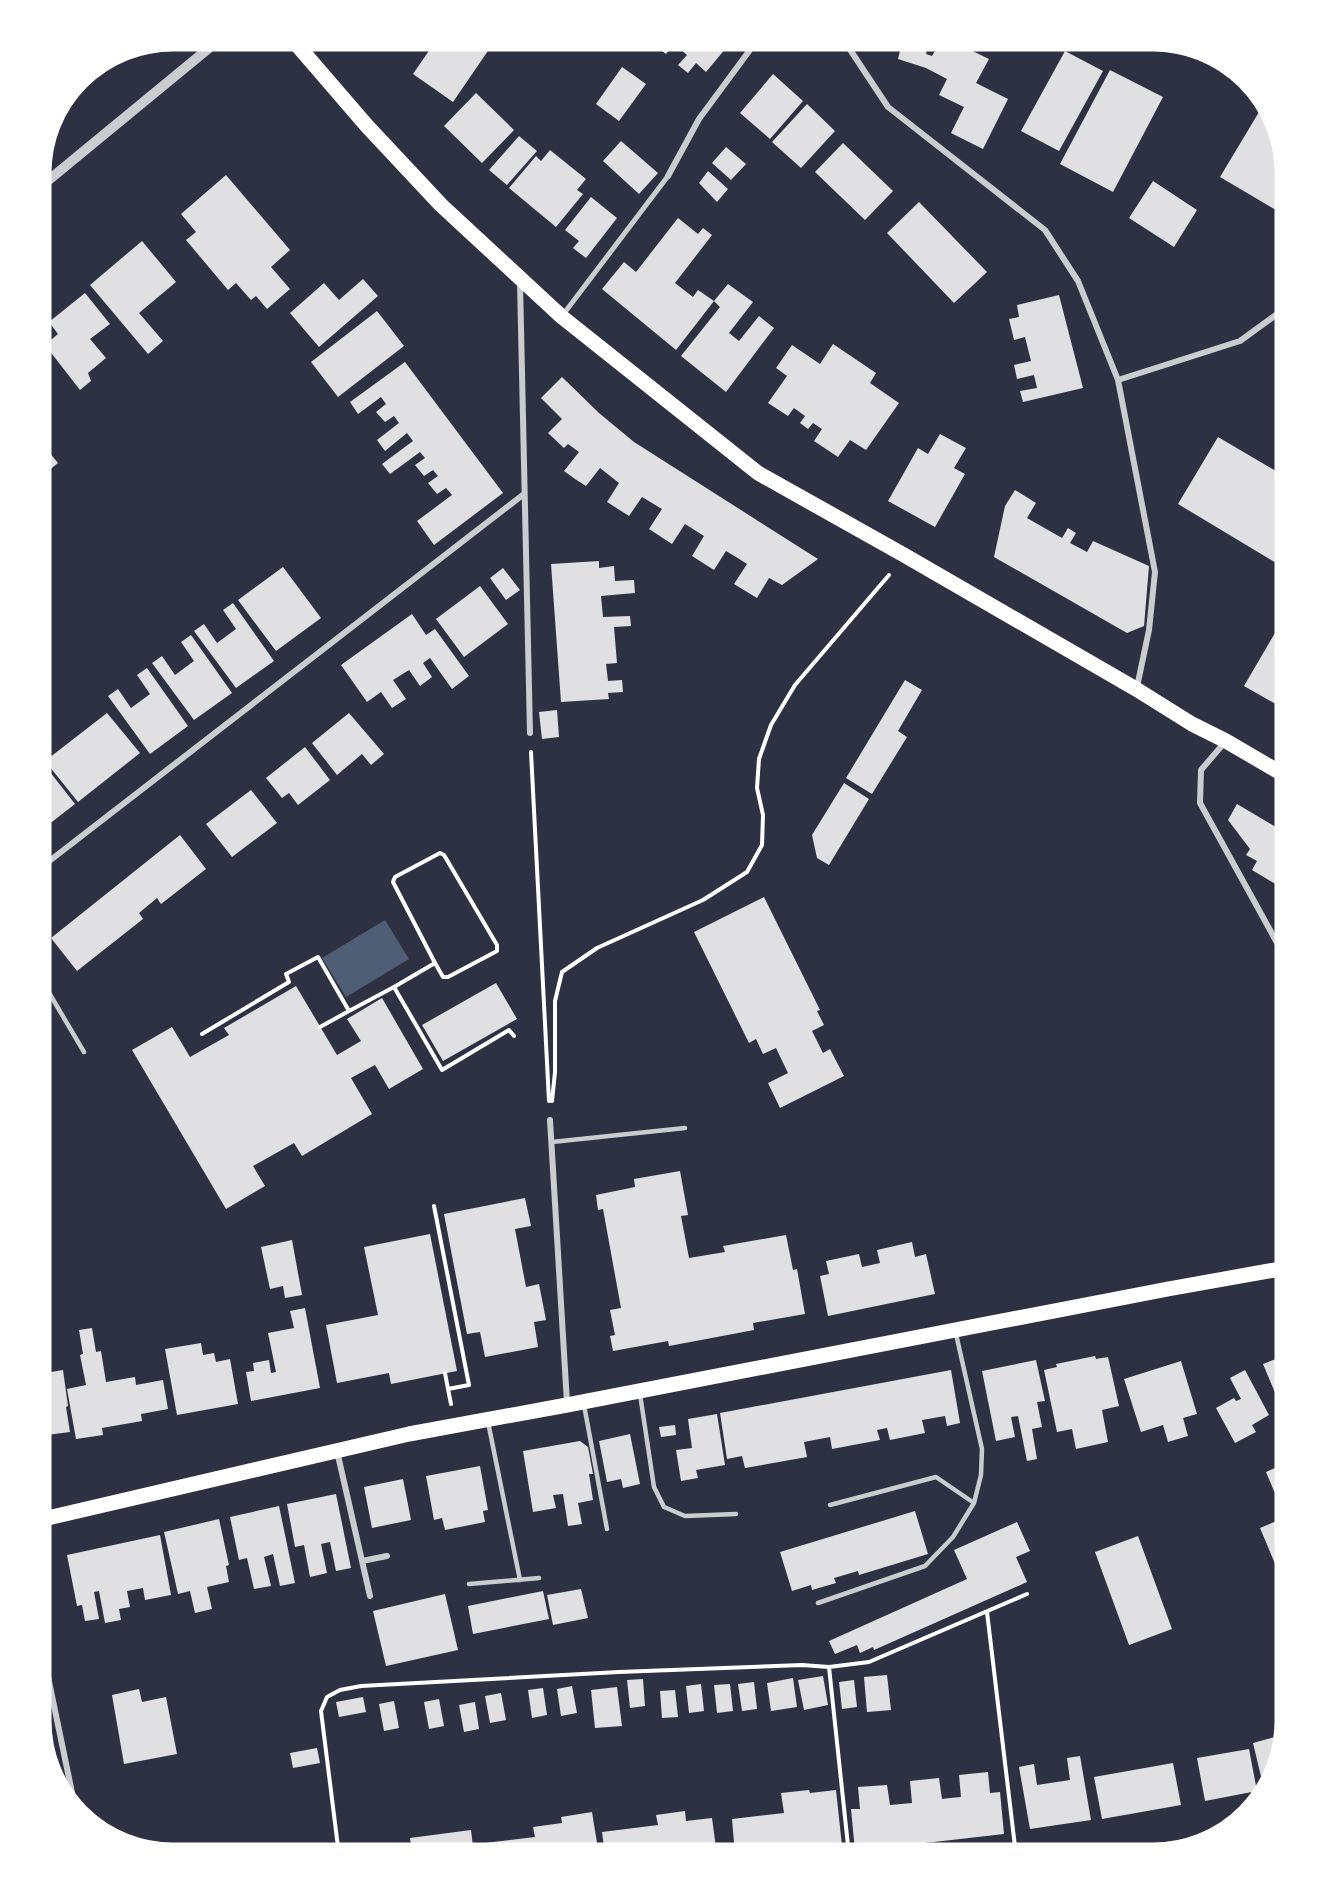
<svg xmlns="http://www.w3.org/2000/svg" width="1325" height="1894" font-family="Quicksand,sans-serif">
  <rect width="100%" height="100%" fill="#2d3142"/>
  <!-- water -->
  <path fill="#4f5d75" d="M385 920 409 959 346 997 322 958Z"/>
  <!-- building -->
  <path fill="#e0e0e3" d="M437 39H484L492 45 453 102 413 74Z
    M664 39H728L731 42 706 72 696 63 688 73 678 65 687 55 674 44 666 54 657 47Z
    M903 39H930L926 54 932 56 941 39H948L989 59 976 83 1008 99 983 149 951 133 964 107 939 95 947 79 926 68 898 59Z
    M1065 51 1103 71 1059 151 1021 131Z
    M622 67 646 84 619 121 596 104Z
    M1110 70 1163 97 1113 192 1060 164Z
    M773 74 803 101 770 139 740 113Z
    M476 93 514 130 482 163 444 126Z
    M1265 102 1268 105 1286 172V216L1220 177Z
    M807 104 835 131 801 168 772 142Z
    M519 136 537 151 507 185 489 170Z
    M621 141 658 173 639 194 603 161Z
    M843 143 893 191 865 220 815 172Z
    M726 147 746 164 731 180 712 163Z
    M550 150 586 179 577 190 583 194 556 227 509 188 536 156 541 161Z
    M708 171 728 189 717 202 699 183Z
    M226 175 290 250 271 267 290 289 267 309 256 296 251 300 236 283 228 290 186 240 196 232 181 214Z
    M1153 181 1197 210 1174 247 1129 218Z
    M591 197 617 218 586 258 573 248 579 241 565 230Z
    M919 202 987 272 954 303 887 233Z
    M678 218 698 234 703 228 712 235 675 283 693 297 698 290 714 301 676 350 602 289 624 262 636 272Z
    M142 241 176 282 139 313 163 341 148 354 90 285Z
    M363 279 378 296 319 347 290 313 324 283 339 300Z
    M728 284 753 302 729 333 739 341 759 316 774 328 726 392 681 356 720 307 714 301Z
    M85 293 110 324 90 339 106 358 88 373 91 381 80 390 45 345 58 334 49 322Z
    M1059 295 1083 388 1023 402 1020 391 1037 388 1034 375 1017 379 1014 365 1031 361 1025 337 1014 340 1009 319 1019 317 1017 305Z
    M377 311 404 346 338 397 311 362Z
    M833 344 876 373 870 383 899 403 866 450 850 440 838 457 814 441 822 429 813 423 808 429 800 423 805 416 794 408 788 416 768 403 787 376 776 368 792 345 820 364Z
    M405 362 503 493 434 545 417 521 452 495 446 488 437 494 428 483 438 476 433 470 424 476 415 465 425 458 420 452 390 474 382 464 413 441 407 433 385 451 377 440 399 423 394 416 385 422 376 412 386 404 381 397 358 414 350 402Z
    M562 377 599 413 634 442 818 559 782 585 769 578 757 598 734 584 747 564 736 557 726 551 714 570 692 556 704 536 685 524 672 544 649 529 662 509 642 497 629 516 607 502 619 483 600 468 586 486 575 479 564 471 579 452 568 444 564 448 548 433 562 419 541 398Z
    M940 434 966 448 954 468 965 474 935 527 888 501 918 448 928 454Z
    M1218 437 1286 477V569L1178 504Z
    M39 440 58 463 42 476 39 472Z
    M1015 490 1036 503 1027 518 1062 538 1068 528 1076 533 1070 543 1087 552 1093 541 1149 566 1144 626 1127 633 994 557 1005 506Z
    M599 561V568L614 566 615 581 634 580 635 593 601 596 603 617 630 616 631 626 614 627 617 663 606 664 608 681 622 680 623 692 608 693 609 699 561 702 551 564Z
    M283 567 321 618 276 651 238 600Z
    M503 568 520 590 506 600 490 578Z
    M480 586 508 624 464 657 436 619Z
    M233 603 274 661 236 688 194 631 204 624 217 643 236 629 223 610Z
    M412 614 426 635 435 629 469 676 452 689 430 658 423 663 432 677 420 686 409 670 393 680 406 699 392 708 381 692 367 702 341 665Z
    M1286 614V698L1281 707 1244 686Z
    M191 635 232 693 194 720 152 663 162 656 175 675 194 661 181 642Z
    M147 668 188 726 150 754 108 696 118 689 131 708 150 694 137 675Z
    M905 680 922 690 898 731 907 737 872 794 846 778Z
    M557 710 559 737 542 739 539 712Z
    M107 713 140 753 78 802 45 761Z
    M349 713 384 754 371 765 362 754 337 775 312 743Z
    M305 747 330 780 298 805 289 793 282 798 266 778Z
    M43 763 75 804 39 832V766Z
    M844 783 869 799 829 865 817 858 812 835Z
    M251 790 277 823 232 857 206 824Z
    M1237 804 1286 833V886L1284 889 1252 870 1257 861 1246 855 1250 849 1228 820Z
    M180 835 206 869 161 904 157 898 139 913 143 919 77 971 51 938Z
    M764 897 820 1010 817 1011 824 1025 812 1031 823 1053 830 1049 844 1076 780 1108 768 1083 788 1073 776 1048 763 1054 756 1039 749 1043 694 932Z
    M496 983 517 1019 443 1061 422 1025Z
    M296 986 337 1055 361 1041 347 1019 382 998 423 1069 389 1089 375 1065 351 1078 372 1114 302 1156 294 1143 253 1166 265 1186 226 1209 132 1050 172 1027 190 1057 229 1035 224 1028Z
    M680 1171 688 1215 681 1216 689 1258 725 1252 723 1246 786 1235 793 1270 797 1269 805 1314 753 1323 754 1330 669 1346 668 1341 613 1351 610 1336 615 1335 610 1310 621 1308 603 1209 598 1210 596 1195 635 1187 634 1179Z
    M525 1198 531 1226 515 1229 526 1287 539 1284 546 1320 534 1322 538 1347 485 1357 480 1332 467 1334 444 1214Z
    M430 1234 457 1371 391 1384 389 1373 337 1383 326 1325 378 1315 364 1247Z
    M292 1240 302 1295 285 1298 283 1286 270 1289 261 1247Z
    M912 1242 915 1257 926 1254 935 1294 828 1316 820 1276 829 1274 826 1261 859 1254 862 1267 880 1263 877 1250Z
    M305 1308 320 1388 251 1401 246 1372 254 1371 253 1363 269 1360 271 1373 276 1372 268 1333 294 1328 290 1311Z
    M92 1328 96 1352 101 1351 106 1382 135 1377 136 1385 163 1380 168 1409 141 1414 142 1421 102 1428 103 1435 76 1439 67 1389 86 1385 80 1355 83 1354 79 1330Z
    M201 1343 203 1355 214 1353 216 1362 230 1359 238 1404 177 1415 165 1349Z
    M1286 1355V1391L1276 1395 1263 1364Z
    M1095 1356 1096 1359 1108 1357 1119 1406 1102 1410 1108 1442 1076 1449 1072 1429 1057 1432 1044 1370 1057 1367 1056 1364Z
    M1036 1360 1045 1401 1037 1402 1042 1427 1032 1429 1037 1459 1027 1461 1018 1416 1011 1417 1015 1437 996 1441 982 1371Z
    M1181 1361 1197 1414 1183 1418 1188 1436 1168 1442 1163 1425 1141 1432 1124 1379Z
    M63 1370 68 1406 66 1407 70 1432 47 1435 43 1411 39 1412V1374Z
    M951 1370 960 1423 947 1426 945 1416 922 1420 925 1433 890 1440 887 1428 877 1430 880 1440 832 1449 830 1437 804 1442 807 1457 745 1468 742 1456 727 1459 720 1413Z
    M1245 1370 1269 1415 1252 1425 1256 1432 1235 1443 1216 1408 1234 1398 1236 1401 1241 1399 1230 1378Z
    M717 1414 725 1465 696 1470 698 1478 681 1481 676 1450 692 1448 688 1419Z
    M675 1425 676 1435 661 1437 659 1427Z
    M630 1434 640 1484 623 1488 621 1479 607 1482 599 1441Z
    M580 1441 588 1447 593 1474H589L593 1500 578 1503 582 1524 568 1526 563 1494 553 1495 556 1508 533 1512 523 1451Z
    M1286 1463V1494L1277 1498 1266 1472Z
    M480 1466 488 1510 483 1511 485 1522 445 1530 442 1518 434 1520 426 1476Z
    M403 1479 411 1520 372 1528 364 1487Z
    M336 1494 351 1568 336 1571 330 1542 321 1544 327 1573 310 1577 304 1545 295 1547 287 1504Z
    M279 1506 295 1583 280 1586 273 1554 264 1557 271 1586 254 1589 247 1558 239 1560 230 1517Z
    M915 1511 928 1554 859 1575 858 1571 834 1578 836 1583 812 1590 811 1585 792 1591 780 1552Z
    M1286 1517V1590L1260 1528Z
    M219 1519 229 1565 226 1566 229 1582 207 1587 212 1609 195 1613 190 1591 178 1594 164 1532Z
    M1017 1522 1030 1551 1016 1557 1027 1582 874 1650 873 1647 860 1653 857 1645 835 1654 829 1641 967 1579 954 1550Z
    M160 1535 171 1595 145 1600 143 1588 127 1591 130 1607 119 1609 121 1620 105 1623 99 1591 94 1592 99 1619 85 1621 82 1605 77 1606 67 1555Z
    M1138 1536 1172 1629 1129 1645 1095 1552Z
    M581 1589 588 1618 553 1625 547 1595Z
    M543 1591 549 1619 473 1634 468 1606Z
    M445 1594 458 1650 386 1666 373 1611Z
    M887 1675 891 1710 867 1712 864 1677Z
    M823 1676 828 1705 804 1710 798 1680Z
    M793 1678 797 1707 771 1711 767 1683Z
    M643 1679 645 1706 630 1708 627 1680Z
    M854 1680 857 1707 842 1709 839 1682Z
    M754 1682 757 1709 742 1711 738 1684Z
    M701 1684 704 1711 689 1713 686 1686Z
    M730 1684 733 1711 717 1713 714 1685Z
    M572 1686 577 1713 561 1716 557 1689Z
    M617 1687 622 1726 595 1728 591 1690Z
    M543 1688 547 1715 532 1718 528 1690Z
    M139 1689 142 1702 166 1697 177 1754 124 1764 112 1695Z
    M675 1690 678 1717 662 1718 660 1691Z
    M501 1693 506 1720 490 1723 485 1696Z
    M363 1697 366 1712 339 1717 336 1702Z
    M439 1699 444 1726 429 1729 424 1702Z
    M394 1701 399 1728 384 1731 379 1704Z
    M475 1702 479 1729 464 1732 459 1705Z
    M1282 1735 1268 1788 1264 1789 1253 1743Z
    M317 1748 320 1763 293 1768 290 1753Z
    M1249 1749 1257 1791 1205 1801 1197 1758Z
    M1080 1756 1091 1820 1030 1829 1019 1767 1034 1764 1037 1785 1070 1780 1067 1758Z
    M1173 1763 1181 1805 1102 1819 1094 1777Z
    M988 1772 990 1793 1000 1792 1004 1834 855 1851 851 1809H860L858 1787 887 1785 890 1805 912 1803 910 1781 939 1778 942 1799 950 1798 961 1797 959 1775Z
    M809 1790 810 1793 836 1790 843 1855H735L732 1819 784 1813 781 1793Z
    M685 1811 686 1821 712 1818 717 1855H605L602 1832 658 1825 656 1815Z
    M592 1812 599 1855H477L476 1844 535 1837 533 1827 562 1823 561 1817Z
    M471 1830 474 1855H402L412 1852 410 1838Z
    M361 1844 362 1855H350L349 1845Z
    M332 1846 333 1855H302V1850Z"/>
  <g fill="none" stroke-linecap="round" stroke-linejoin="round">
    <!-- path -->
    <path stroke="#fff" stroke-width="4" d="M531 752 549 1101
      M394 987 435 963 443 977H448L497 951V945L444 855 440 853 395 877 393 882 435 963
      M320 1027 349 1011
      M202 1034 289 982 286 974 318 957 349 1011 394 987 442 1070 509 1030 514 1036
      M552 1101 555 1072V1001L562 972 597 948 703 900 747 872 762 845 763 815 757 788 759 759 771 725 795 685 889 575
      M434 1206 469 1385 448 1389 451 1404
      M445 1373 448 1389
      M987 1612 1016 1855
      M829 1667 849 1855
      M339 1855 321 1711 327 1697 340 1690 361 1686 619 1672 802 1665 829 1667 869 1662 1027 1594"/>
    <!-- service -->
    <path stroke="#caccd0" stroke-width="4.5" d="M48 991 84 1052
      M552 1142 685 1128
      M640 1394 654 1487 664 1507 685 1516 736 1514
      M584 1405 607 1529
      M488 1422 520 1580
      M830 1505 936 1477 974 1503
      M469 1584 539 1578
      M818 1603 925 1566 953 1537 974 1503 981 1475 982 1449 956 1334"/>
    <!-- pedestrian -->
    <path stroke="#caccd0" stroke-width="5" d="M562 316 668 176"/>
    <!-- minor -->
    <path stroke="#caccd0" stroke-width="6" d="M843 39 888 107 1045 230 1078 281 1118 380 1155 572 1149 630 1137 687
      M668 176 699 119 758 39
      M520 283 530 733
      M1118 380 1240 341 1284 309
      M1225 742 1201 770 1200 803 1286 959
      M39 869 524 494
      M39 976 48 991
      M550 1120 567 1403
      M337 1451 370 1596
      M362 1561 387 1556
      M39 1633 75 1807
      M1105 1855 1207 1840"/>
    <!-- tertiary -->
    <path stroke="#caccd0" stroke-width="10" d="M39 188 220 39"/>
    <!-- primary -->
    <path stroke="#fff" stroke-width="15" d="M292 39 367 126 441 205 562 317 758 473 904 555 1136 689 1192 724 1226 741 1286 776
      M39 1520 409 1434 567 1405 1168 1289 1286 1268"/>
  </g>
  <!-- crop -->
  <path d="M0 0H1325V1894H0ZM173 50H1153A123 123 0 0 1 1276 173V1721A123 123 0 0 1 1153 1844H173A123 123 0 0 1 50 1721V173A123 123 0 0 1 173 50Z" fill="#fff" fill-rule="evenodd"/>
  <path fill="none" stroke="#fff" stroke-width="3" d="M173 50H1153A123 123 0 0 1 1276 173V1721A123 123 0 0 1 1153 1844H173A123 123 0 0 1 50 1721V173A123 123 0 0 1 173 50Z"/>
</svg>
